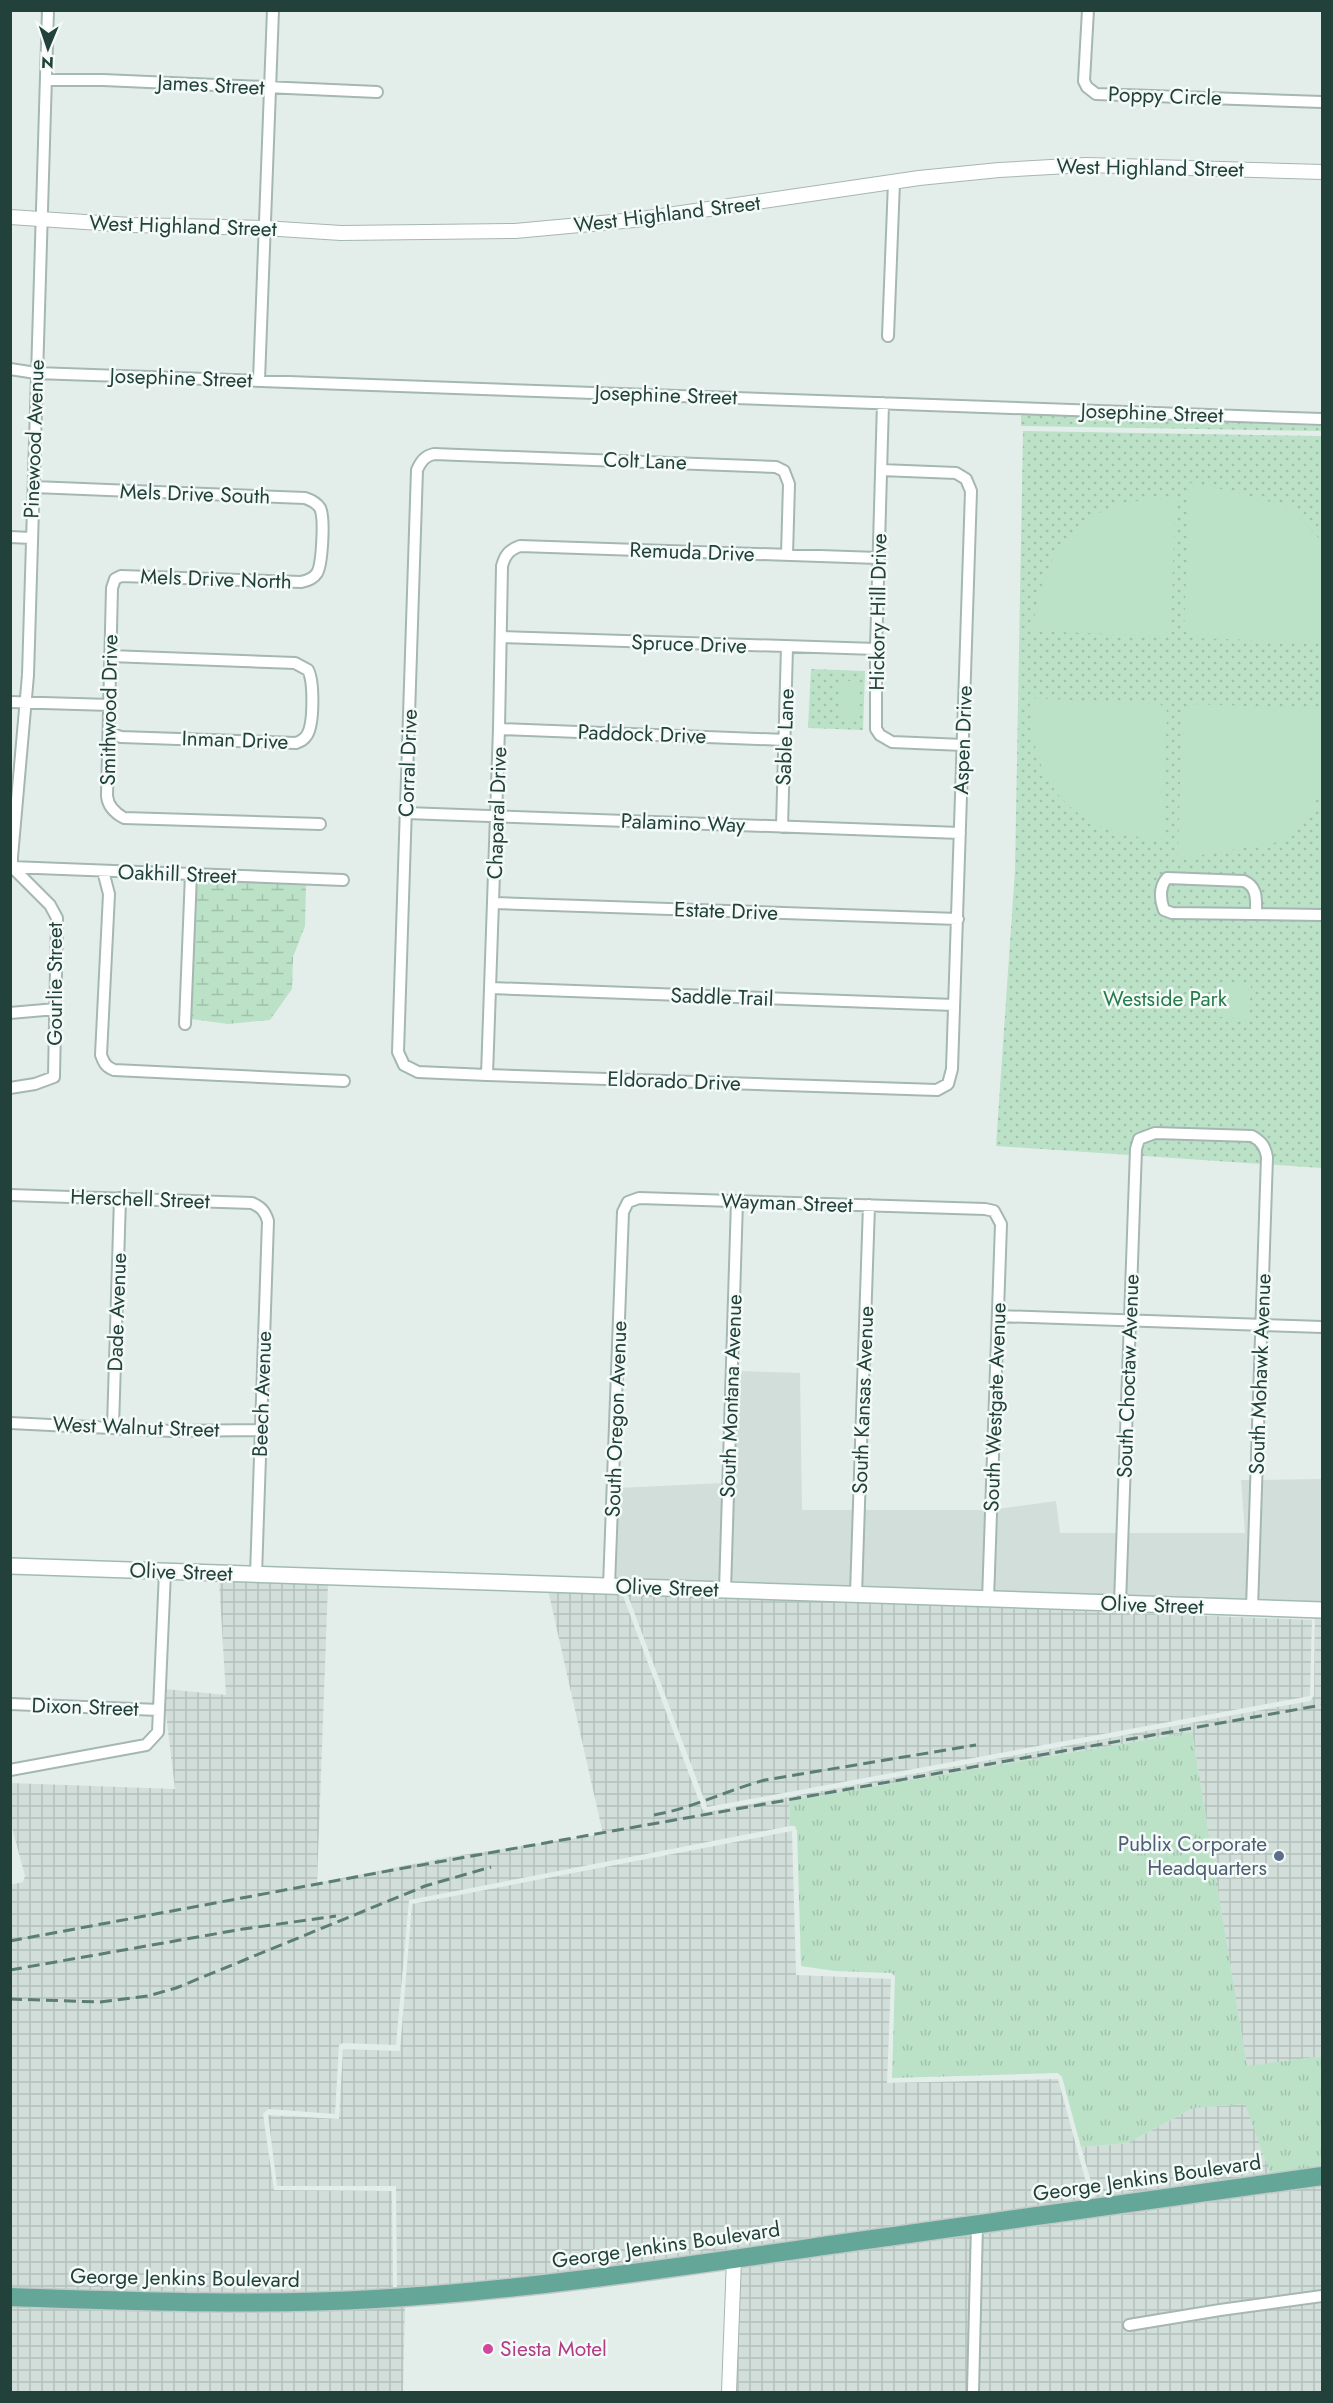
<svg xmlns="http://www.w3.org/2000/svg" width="1333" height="2403" font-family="Jost,sans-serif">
  <defs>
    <pattern id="industrial-grid" width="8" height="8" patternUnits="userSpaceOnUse" patternTransform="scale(1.5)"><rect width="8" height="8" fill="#d1ded9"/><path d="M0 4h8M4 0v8" fill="none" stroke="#b3c0bb"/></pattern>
    <pattern id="grass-tufts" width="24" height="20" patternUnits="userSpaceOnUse" patternTransform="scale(1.5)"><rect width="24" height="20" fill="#bbe1c7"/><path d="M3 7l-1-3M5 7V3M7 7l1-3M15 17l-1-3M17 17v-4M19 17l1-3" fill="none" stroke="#a0c2ac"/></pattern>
    <pattern id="wetland-marsh" width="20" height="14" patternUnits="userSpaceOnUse" patternTransform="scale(1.5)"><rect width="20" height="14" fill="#bbe1c7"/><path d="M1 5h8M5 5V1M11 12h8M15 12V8" fill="none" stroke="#a0c2ac"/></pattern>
    <pattern id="park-dots" width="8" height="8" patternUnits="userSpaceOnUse" patternTransform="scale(1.5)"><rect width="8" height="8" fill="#bbe1c7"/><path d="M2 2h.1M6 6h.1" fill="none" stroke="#a0c2ac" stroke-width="1.8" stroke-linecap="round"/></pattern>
  </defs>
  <rect width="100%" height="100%" fill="#e3eeea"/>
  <!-- built -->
  <path fill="#d1ded9" d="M737 1371 800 1373 802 1510H853L851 1588 730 1584Z
    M1322 1479V1604L1258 1602 1262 1480Z
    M1241 1480H1251L1247 1601 1126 1598 1128 1533H1245Z
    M722 1483 719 1584 616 1579 619 1488Z
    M1056 1501 1060 1533H1117L1115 1597 993 1594 997 1509Z
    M864 1510H985L982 1593 862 1588Z"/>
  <!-- industrial -->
  <path fill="url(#industrial-grid)" d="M219 1580 328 1584 317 1883 448 1857 603 1834 548 1590 622 1593 702 1809 706 1812 1310 1701 1314 1696 1315 1616 1322 1617V2056L1247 2067 1192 1732 789 1801 790 1826 409 1900 396 2045 343 2043 339 2045 335 2114 268 2109 263 2114 274 2190 392 2191 393 2291 313 2295 11 2291 10 1885 23 1882 25 1876 11 1824V1783L175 1789 165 1705V1689L226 1695Z
    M627 1593 1312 1620 1310 1696 707 1807Z
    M792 1831 796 1975 891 1979 887 2083 1058 2079 1091 2201 645 2264 397 2289 396 2186H277L268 2115 339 2119 343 2049 400 2051 412 1904Z
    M1246 2104 1270 2173 1322 2167V2170L1096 2199 1081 2147 1128 2143 1193 2108Z
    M1322 2182V2290L1219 2303 1123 2320 1125 2332 1220 2316 1322 2303V2392H978L982 2230Z
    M971 2232 967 2392H735L739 2265Z
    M405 2303 403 2392H11V2304Z"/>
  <!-- grass -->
  <path fill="url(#grass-tufts)" d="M1192 1732 1247 2066 1322 2056V2167L1270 2173 1245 2104 1193 2108 1128 2143 1081 2147 1062 2077 1058 2073 892 2078 895 1976 891 1973 835 1971 801 1966 797 1831 795 1826H790L789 1801Z"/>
  <!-- wetland -->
  <path fill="url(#wetland-marsh)" d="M197 880 306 885 305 926 293 957 292 989 270 1020 228 1024 191 1019Z"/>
  <!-- park -->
  <path fill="url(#park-dots)" d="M1021 414 1322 426V431L1021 426Z
    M1023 431 1322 436V1168L996 1146 1015 870Z
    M811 669 865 671 863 730 808 728Z"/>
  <!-- pitch -->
  <path fill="#bbe1c7" d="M1190 483 1205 485 1291 507 1322 542V642L1193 638 1184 631Z
    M1148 500H1175L1171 630 1163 636 1033 631C1038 563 1074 505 1148 500Z
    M840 681H859L857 720 839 719Z
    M1030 698 1160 704 1167 711 1163 840C1074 833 1030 788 1030 698Z
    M1191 704 1322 709V778L1314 809 1279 842 1189 857H1178L1182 712Z
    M1221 982 1251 983 1249 1019 1220 1017Z"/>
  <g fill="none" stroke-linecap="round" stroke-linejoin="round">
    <defs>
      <path id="minor" d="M1088 10 1084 81 1087 87 1096 94 1322 102
        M46 80H103L377 92
        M888 336 894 182
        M10 369 36 373 1322 419
        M259 380 273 10
        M883 403 876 649V729L880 735 892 742 963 745
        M34 487 305 498C311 500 316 502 320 508 325 518 322 565 317 573 313 579 307 581 301 582L121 576 115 579 112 588 107 796C108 807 115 813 124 818L320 824
        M10 537 31 538
        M787 555 789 484 784 471 776 467 434 454C425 456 421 461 417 470L398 1052 404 1065 418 1072 487 1075 937 1090 948 1084 952 1069 971 491 966 479 956 473 881 470
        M502 637 876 649
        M10 702 110 705
        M499 729 785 740
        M109 733 121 737 296 743C301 741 304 740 307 735 314 724 314 681 308 670L295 663 110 656
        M406 813 960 833
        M782 827 787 647
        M11 867 343 880
        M103 871 109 894 101 1055C104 1063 106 1067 114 1070L344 1081
        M494 903 958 919
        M1256 913C1256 900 1258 887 1244 881L1167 878C1159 887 1160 899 1164 910L1172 913 1322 915
        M491 988 954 1005
        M10 1013 56 1009
        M185 1024 191 874
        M487 1075 499 729 502 566C505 555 509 550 520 546L878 558
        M10 1088 35 1084 54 1077 57 918 50 905 12 867V857L28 675 48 10
        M10 1195 252 1203C261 1207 265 1211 268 1221L256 1575
        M998 1316 1322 1327
        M10 1423 172 1431 261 1430
        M113 1427 120 1198
        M609 1586 623 1212 628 1202 639 1198 985 1209 994 1211 1001 1224 988 1600
        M725 1591 737 1201
        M856 1594 869 1205
        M1120 1604 1136 1149 1139 1139 1155 1133 1252 1136C1261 1141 1265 1146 1267 1157L1252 1608
        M10 1704 159 1710
        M10 1770 146 1745 158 1732 165 1572
        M1129 2325 1220 2310 1322 2296
        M973 2392 977 2224"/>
      <path id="tertiary" d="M10 217 130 225 264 228 341 233 515 231 634 220 919 178 999 170 1086 165 1322 172
        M729 2392 734 2259"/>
      <path id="secondary" d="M10 1566 1322 1610"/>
      <path id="primary" d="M10 2297C132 2301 254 2306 375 2299 528 2290 679 2267 830 2245 994 2222 1158 2199 1322 2176"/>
    </defs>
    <!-- minor casing -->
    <use href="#minor" stroke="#a5b7b2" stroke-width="14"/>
    <!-- tertiary casing -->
    <use href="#tertiary" stroke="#a5b7b2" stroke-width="16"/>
    <!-- secondary casing -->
    <use href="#secondary" stroke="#a1bbb3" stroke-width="18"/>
    <!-- primary casing -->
    <use href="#primary" stroke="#c1cac8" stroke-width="21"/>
    <!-- minor -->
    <use href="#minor" stroke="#fff" stroke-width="10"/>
    <!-- tertiary -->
    <use href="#tertiary" stroke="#fff" stroke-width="14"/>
    <!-- secondary -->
    <use href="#secondary" stroke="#fff" stroke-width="15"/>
    <!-- primary -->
    <use href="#primary" stroke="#64a799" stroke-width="18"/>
    <!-- rail -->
    <path stroke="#5c7d75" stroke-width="3" stroke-dasharray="12 6" stroke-linecap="butt" d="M654 1815C693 1808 728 1790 765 1780L976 1745
      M10 1941 393 1870 1322 1705
      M10 1970 243 1929 336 1916
      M10 1999 100 2002 148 1996 176 1988 425 1886 491 1867"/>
  </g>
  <!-- markers -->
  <circle fill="#5c6f8a" stroke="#f4faf7" stroke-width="2" cx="1279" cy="1856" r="6"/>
  <circle fill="#d1479c" stroke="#f4faf7" stroke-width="2" cx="488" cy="2349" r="6"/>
  <g text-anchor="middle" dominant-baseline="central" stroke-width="5" stroke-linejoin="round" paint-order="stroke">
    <!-- street labels -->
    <g font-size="21" fill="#21413a" stroke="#f4faf7">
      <text transform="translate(211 85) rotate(3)">James Street</text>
      <text transform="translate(1165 96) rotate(2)">Poppy Circle</text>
      <text transform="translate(1150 168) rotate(1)">West Highland Street</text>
      <text transform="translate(667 214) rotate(-7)">West Highland Street</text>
      <text transform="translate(183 226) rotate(2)">West Highland Street</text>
      <text transform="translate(181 378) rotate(2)">Josephine Street</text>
      <text transform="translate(666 395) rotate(2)">Josephine Street</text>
      <text transform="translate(1152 413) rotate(2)">Josephine Street</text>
      <text transform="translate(34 439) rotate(-88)">Pinewood Avenue</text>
      <text transform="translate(645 461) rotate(2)">Colt Lane</text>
      <text transform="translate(195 494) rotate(2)">Mels Drive South</text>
      <text transform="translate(692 552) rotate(2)">Remuda Drive</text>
      <text transform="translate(216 579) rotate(2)">Mels Drive North</text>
      <text transform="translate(878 612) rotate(-89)">Hickory Hill Drive</text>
      <text transform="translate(689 644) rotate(2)">Spruce Drive</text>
      <text transform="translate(109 710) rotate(-89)">Smithwood Drive</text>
      <text transform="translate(642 734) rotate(2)">Paddock Drive</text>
      <text transform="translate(785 737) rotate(-88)">Sable Lane</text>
      <text transform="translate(235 740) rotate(2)">Inman Drive</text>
      <text transform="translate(963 740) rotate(-88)">Aspen Drive</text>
      <text transform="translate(408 763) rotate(-88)">Corral Drive</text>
      <text transform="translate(497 813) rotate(-88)">Chaparal Drive</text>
      <text transform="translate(683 823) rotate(2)">Palamino Way</text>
      <text transform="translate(177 874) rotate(2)">Oakhill Street</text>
      <text transform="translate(726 911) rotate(2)">Estate Drive</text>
      <text transform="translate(55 984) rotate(-90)">Gourlie Street</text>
      <text transform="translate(722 997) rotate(2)">Saddle Trail</text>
      <text transform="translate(674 1081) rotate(2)">Eldorado Drive</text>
      <text transform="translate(140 1199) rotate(2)">Herschell Street</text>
      <text transform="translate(787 1203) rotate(2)">Wayman Street</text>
      <text transform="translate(117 1312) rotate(-88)">Dade Avenue</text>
      <text transform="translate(1260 1374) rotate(-88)">South Mohawk Avenue</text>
      <text transform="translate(1128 1376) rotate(-88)">South Choctaw Avenue</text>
      <text transform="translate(262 1394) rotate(-88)">Beech Avenue</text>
      <text transform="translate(731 1396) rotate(-88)">South Montana Avenue</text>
      <text transform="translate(863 1400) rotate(-88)">South Kansas Avenue</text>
      <text transform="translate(995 1407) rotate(-88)">South Westgate Avenue</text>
      <text transform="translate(616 1419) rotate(-88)">South Oregon Avenue</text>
      <text transform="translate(136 1427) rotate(2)">West Walnut Street</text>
      <text transform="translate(181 1572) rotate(2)">Olive Street</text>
      <text transform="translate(667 1588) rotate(2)">Olive Street</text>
      <text transform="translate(1152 1605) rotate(2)">Olive Street</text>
      <text transform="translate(85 1707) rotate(2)">Dixon Street</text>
      <text transform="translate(1147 2178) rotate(-8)">George Jenkins Boulevard</text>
      <text transform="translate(666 2245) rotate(-8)">George Jenkins Boulevard</text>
      <text transform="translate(185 2278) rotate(1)">George Jenkins Boulevard</text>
    </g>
    <!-- park labels -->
    <g font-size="21" fill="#287c4c" stroke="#f4faf7">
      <text x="1165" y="999">Westside Park</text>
    </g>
    <!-- service labels -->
    <g font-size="21" fill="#4e5e75" stroke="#f4faf7" text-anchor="end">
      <text x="1267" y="1844">Publix Corporate<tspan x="1267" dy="24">Headquarters</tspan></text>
    </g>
    <!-- hotel labels -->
    <g font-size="21" fill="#b23c85" stroke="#f4faf7" text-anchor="start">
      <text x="500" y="2349">Siesta Motel</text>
    </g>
  </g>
  <!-- border -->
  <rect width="1333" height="2403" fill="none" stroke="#21413a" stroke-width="24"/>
  <!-- north arrow -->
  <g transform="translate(48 48) rotate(182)" stroke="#f4faf7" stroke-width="4.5" paint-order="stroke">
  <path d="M0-4.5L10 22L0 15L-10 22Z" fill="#21413a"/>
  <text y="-9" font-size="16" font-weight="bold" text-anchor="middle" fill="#21413a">N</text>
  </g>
</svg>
